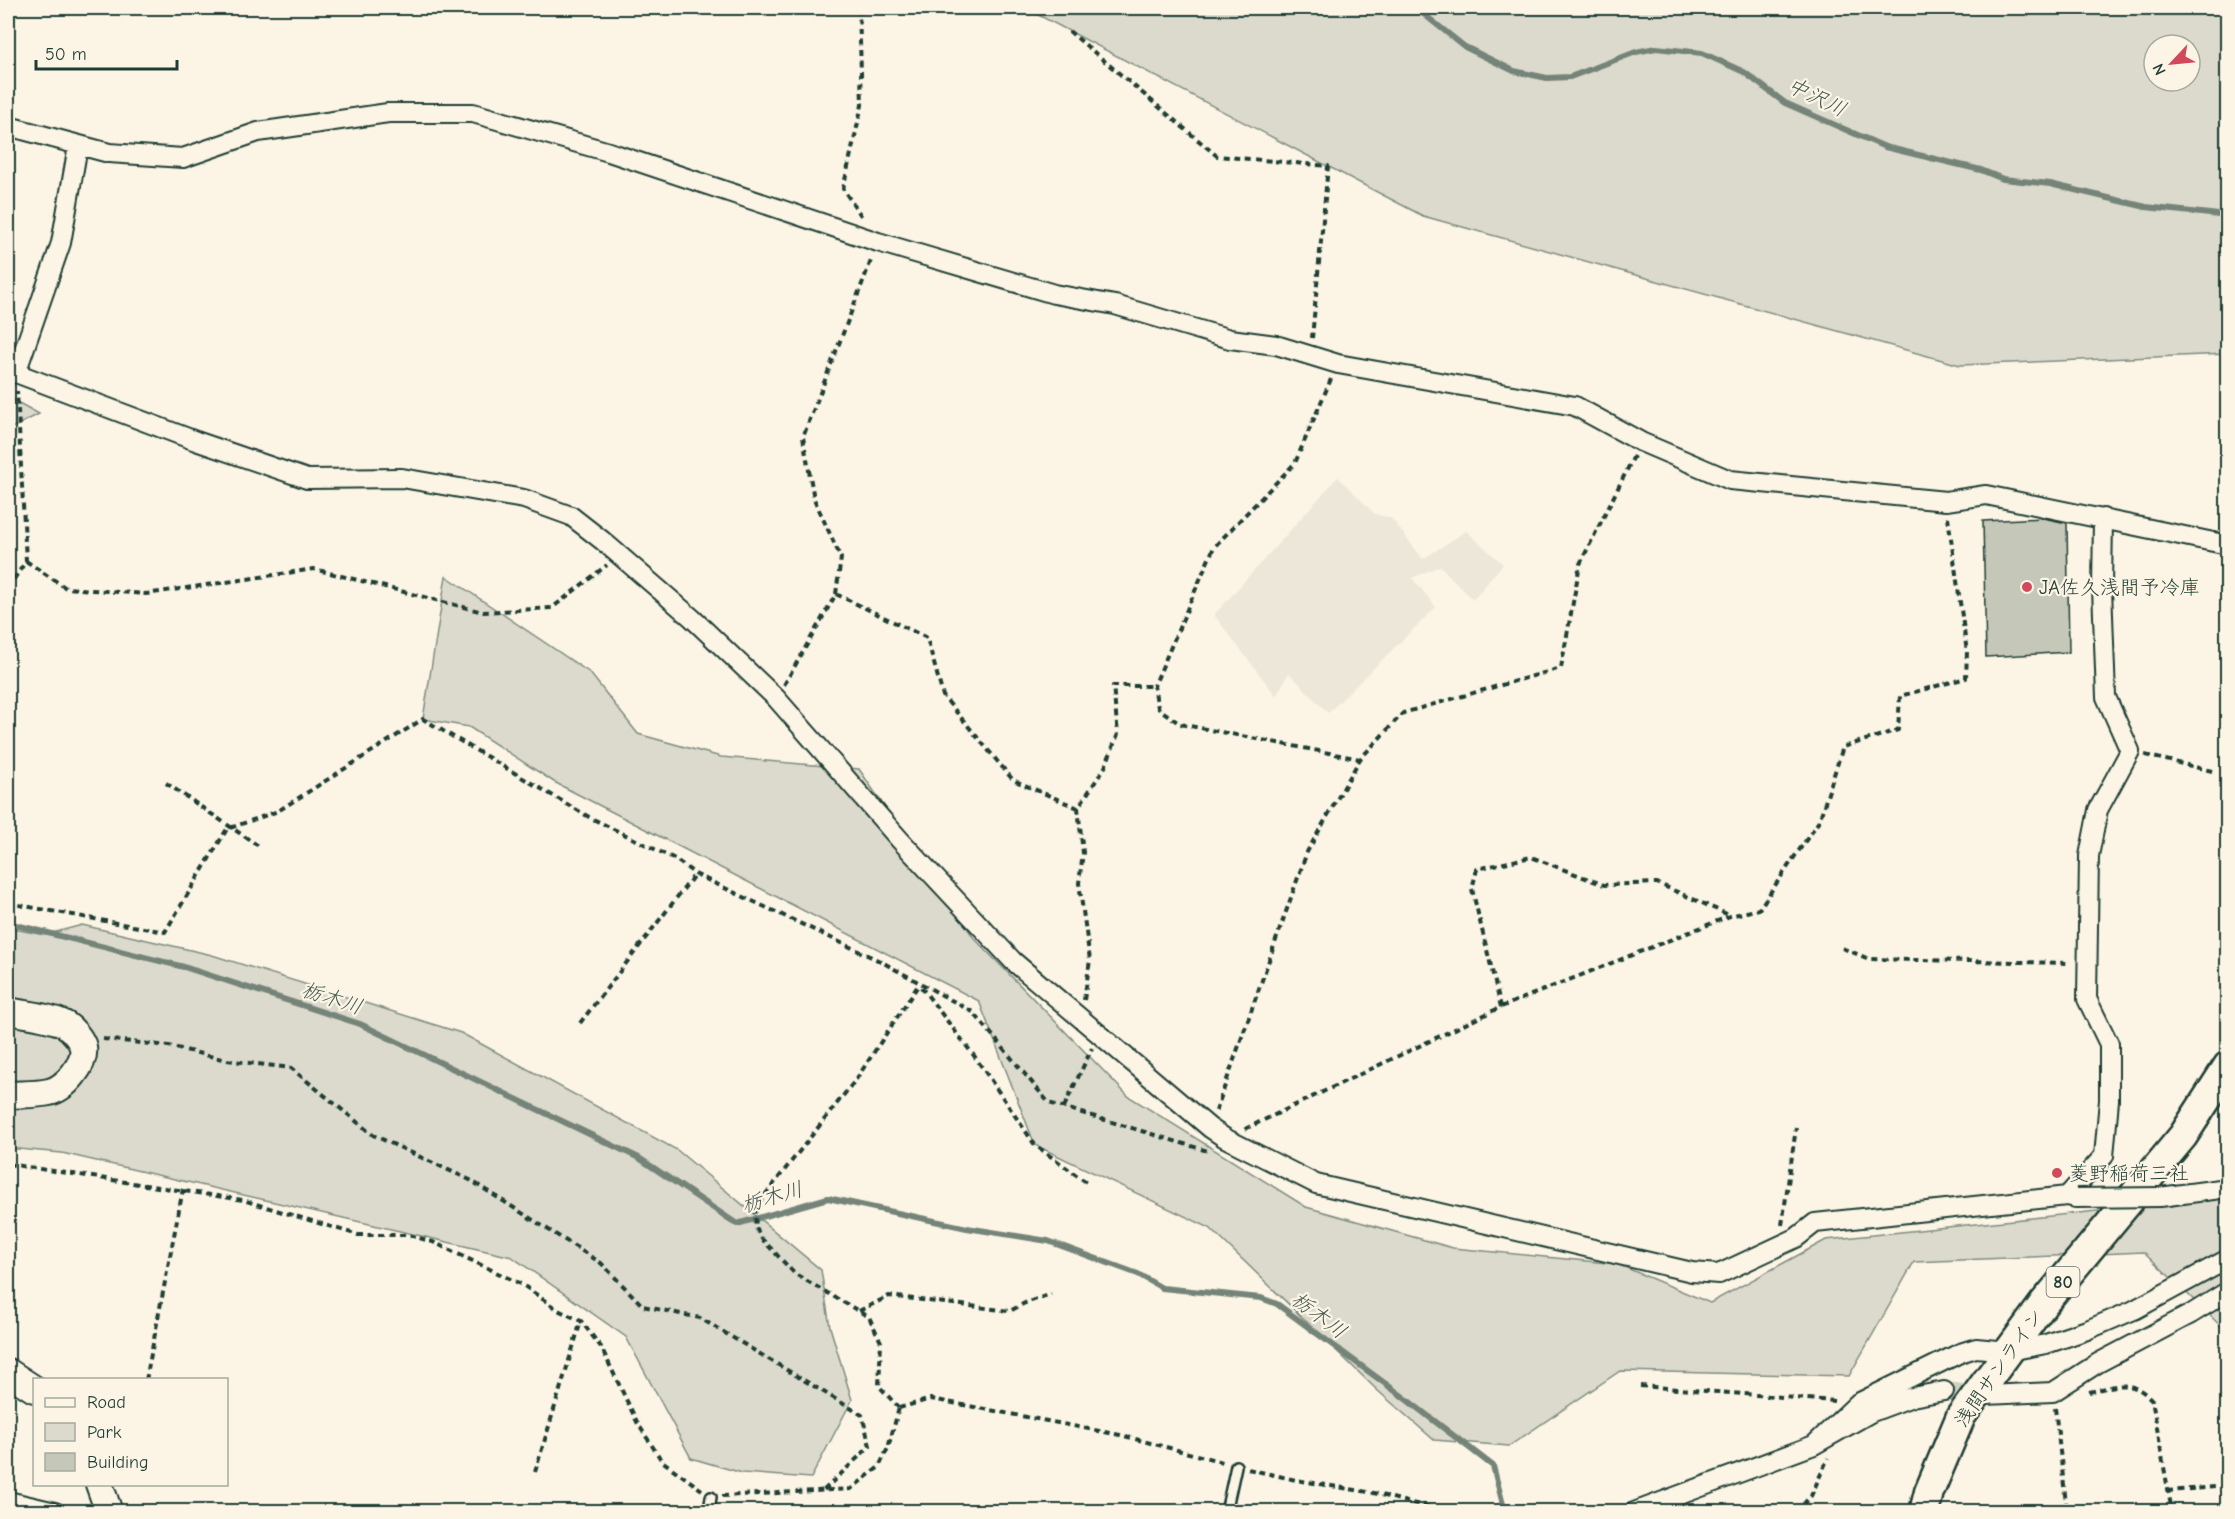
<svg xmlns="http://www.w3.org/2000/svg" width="2235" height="1519" font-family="'Comic Neue','Klee One',sans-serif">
  <rect width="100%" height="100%" fill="#fcf5e5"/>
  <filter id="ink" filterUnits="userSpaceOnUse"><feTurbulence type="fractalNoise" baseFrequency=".0167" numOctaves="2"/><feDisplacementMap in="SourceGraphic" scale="12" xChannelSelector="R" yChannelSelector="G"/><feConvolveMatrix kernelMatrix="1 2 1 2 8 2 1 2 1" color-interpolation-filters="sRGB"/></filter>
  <g filter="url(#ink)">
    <!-- built -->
    <path fill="#ece7d8" d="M1338 477 1375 514 1391 518 1423 559 1466 531 1503 564 1473 600 1440 566 1412 578 1436 607 1328 713 1289 673 1276 696 1214 615Z"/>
    <!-- green -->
    <path fill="#dcdacc" stroke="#7e8c80" stroke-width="1.5" fill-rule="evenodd" d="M870 8H2227V354L1960 365 1423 216 1027 9ZM2154 45H2190V81H2154Z
      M8 397 39 414 8 430Z
      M446 576 590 673 638 734 721 757 859 769 974 938 1128 1096 1306 1207 1453 1248 1617 1264 1710 1303 1826 1240 2227 1197V1332L2144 1252 1914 1262 1849 1376 1620 1371 1509 1446 1434 1440 1377 1390 1210 1228 1035 1145 979 1001 554 782 469 727 423 719Z
      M82 925 212 955 461 1033 677 1150 821 1270 830 1327 852 1400 811 1478 742 1473 691 1458 626 1337 512 1257 62 1153 8 1148V928L45 935Z"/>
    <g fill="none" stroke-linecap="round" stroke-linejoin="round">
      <!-- stream -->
      <path stroke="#758479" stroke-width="6" d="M1416 8 1465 47 1514 71 1547 78 1570 77 1636 52 1656 48 1702 53 1744 72 1785 103 1885 147 1981 170 2003 179 2050 184 2146 207 2228 216
        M8 923 184 967 360 1024 639 1158 737 1224 828 1198 967 1228 1048 1241 1138 1274 1162 1288 1261 1298 1277 1304 1402 1396 1493 1466 1505 1512"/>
    </g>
    <!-- building -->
    <path fill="#c5c7b9" stroke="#1f3d34" stroke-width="1.5" d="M2043 518 2067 523 2069 652 1986 657 1983 521Z"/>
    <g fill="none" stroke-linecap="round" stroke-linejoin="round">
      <!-- minor-tunnel -->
      <path stroke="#d0d0c2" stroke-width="18" stroke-dasharray="18 9" stroke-linecap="butt" d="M1944 1391 1985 1395"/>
      <defs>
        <path id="service" d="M709 1512 711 1497
          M1226 1512 1236 1466"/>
        <path id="minor" d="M8 126 109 153 183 158 258 132 388 113H473L609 152 878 242 1054 294 1115 305 1230 339 1276 345 1338 364 1575 406 1641 442 1730 480 1946 501 1986 495 2228 545
          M16 373 61 243 78 146
          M8 374 16 373 196 441 307 479 402 478 524 499 571 516 603 541 692 618 776 698 900 840 1013 961 1210 1128 1225 1138 1316 1184 1692 1272 1719 1274 1796 1238 1815 1223 2067 1196 2076 1198
          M2067 1196 2104 1156 2109 1100V1044L2087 999 2089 856 2098 810 2130 751 2106 697 2102 588 2103 518
          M2160 1197 2228 1188
          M1986 1395 2053 1392 2098 1363 2191 1314 2228 1291
          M1814 1445 1858 1403 1960 1353 1976 1348 2009 1351 2046 1344 2087 1330 2134 1310 2228 1259
          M8 1501 55 1512
          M1634 1512 1814 1445 1872 1412 1912 1397 1944 1391"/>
        <path id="secondary" d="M8 1011C23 1014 53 1017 66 1025 72 1029 81 1039 83 1047 86 1064 65 1089 49 1092 36 1095 21 1094 8 1095
          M8 1372 34 1389
          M99 1484 109 1512"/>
        <path id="primary" d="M1924 1512 1929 1492 1961 1416 2044 1303 2183 1136 2228 1066"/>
      </defs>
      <!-- service casing -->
      <use href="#service" stroke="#1f3d34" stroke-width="14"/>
      <!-- minor casing -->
      <use href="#minor" stroke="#1f3d34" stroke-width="22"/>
      <!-- secondary casing -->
      <use href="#secondary" stroke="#1f3d34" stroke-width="30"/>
      <!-- primary casing -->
      <use href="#primary" stroke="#1f3d34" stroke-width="33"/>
      <!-- path -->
      <path stroke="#1f3d34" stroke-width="4" stroke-dasharray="6 4.5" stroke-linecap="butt" d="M859 8 862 105 843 189 862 217
        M1069 31 1217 156 1328 166 1312 338
        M1331 379 1295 463 1214 547 1154 686 1158 708 1180 724 1360 759
        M26 561 66 588 146 594 314 569 483 612 552 608 607 565
        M8 588 26 561 17 391
        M836 594 841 558 814 499 803 437 872 258
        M784 685 836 594 927 638 943 696 1013 780 1078 808
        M2145 755 2216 772
        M166 783 260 847
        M8 903 165 932 227 829 278 811 423 719 589 817 675 859 695 874 880 961 973 1012 1049 1103 1211 1152
        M1842 948 1869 959 2070 963
        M921 987 975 1057 1035 1145 1089 1184
        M1084 1000 1090 960 1079 883 1083 853 1078 808 1105 767 1118 734 1113 686H1154
        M1501 1007 1472 889 1477 869 1531 857 1604 885 1657 883 1729 915
        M580 1023 695 874
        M103 1039 169 1046 226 1060 291 1068 373 1135 470 1180 601 1263 643 1306 700 1318 862 1415 870 1446 824 1490
        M1064 1107 1092 1048
        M1216 1111 1307 852 1360 759 1403 713 1561 668 1580 564 1634 456
        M1245 1129 1501 1007 1730 916 1759 909 1819 821 1843 747 1898 730 1900 696 1966 678 1967 652 1948 517
        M8 1164 243 1200 358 1235H409L433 1242 523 1285 558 1310 581 1321 601 1347 638 1424 662 1461 702 1490
        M1782 1225 1796 1128
        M859 1311 889 1296 1010 1311 1025 1303 1051 1294
        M146 1380 183 1189
        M1640 1386 1834 1401
        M2089 1392C2116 1386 2131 1378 2152 1400L2172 1512
        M899 1408 931 1399 969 1406 1120 1435 1223 1462
        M899 1408 879 1386 881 1342 869 1317 795 1274 762 1239 756 1228 755 1213 761 1200 857 1078 919 984
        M2055 1408 2067 1512
        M1248 1469 1296 1480 1374 1493 1407 1502 1454 1512
        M535 1472 581 1321
        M2167 1491 2228 1486
        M722 1496 851 1489 879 1467 888 1448 899 1408
        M1796 1512 1811 1496 1828 1458"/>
      <!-- service -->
      <use href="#service" stroke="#fcf5e5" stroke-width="9"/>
      <!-- minor -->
      <use href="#minor" stroke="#fcf5e5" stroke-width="18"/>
      <!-- secondary -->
      <use href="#secondary" stroke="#fcf5e5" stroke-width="26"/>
      <!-- primary -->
      <use href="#primary" stroke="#fcf5e5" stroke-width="28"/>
      <defs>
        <path id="minor-bridge" d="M2076 1198 2160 1197"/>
      </defs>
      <!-- minor-bridge casing -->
      <use href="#minor-bridge" stroke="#1f3d34" stroke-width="22" stroke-linecap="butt"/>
      <!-- minor-bridge -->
      <use href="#minor-bridge" stroke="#fcf5e5" stroke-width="18"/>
    </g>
  </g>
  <!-- markers -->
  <g fill="#d1495b" stroke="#fcf5e5" stroke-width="2">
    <circle cx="2027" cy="587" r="6"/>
    <circle cx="2057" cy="1173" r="6"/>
  </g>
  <g text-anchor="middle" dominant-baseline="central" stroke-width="4.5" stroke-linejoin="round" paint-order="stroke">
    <!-- shield labels -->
    <rect fill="#fcf5e5" stroke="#617469" stroke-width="1.5" x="2046.5" y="1267" width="33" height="30" rx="4.5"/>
    <g font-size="18" font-weight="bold" fill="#1f3d34">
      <text x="2063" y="1282">80</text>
    </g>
    <!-- poi labels -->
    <g font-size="20" fill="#1f3d34" stroke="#fcf5e5" text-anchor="start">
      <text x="2039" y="587">JA佐久浅間予冷庫</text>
      <text x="2069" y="1173">菱野稲荷三社</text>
    </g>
    <!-- street labels -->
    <g font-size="20" fill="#1f3d34" stroke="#fcf5e5">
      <text transform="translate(1999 1368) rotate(-55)">浅間サンライン</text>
    </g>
    <!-- water labels -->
    <g font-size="21" font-style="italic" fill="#435a51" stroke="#fcf5e5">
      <text transform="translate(1817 97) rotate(26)">中沢川</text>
      <text transform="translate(332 998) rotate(18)">栃木川</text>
      <text transform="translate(772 1197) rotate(-16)">栃木川</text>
      <text transform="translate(1319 1315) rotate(37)">栃木川</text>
    </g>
  </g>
  <!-- margin -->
  <rect width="2235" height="1519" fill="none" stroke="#fcf5e5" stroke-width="30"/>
  <rect x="15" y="15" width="2205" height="1489" fill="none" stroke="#1f3d34" stroke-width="2" filter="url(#ink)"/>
  <!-- legend -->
  <rect x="33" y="1378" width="195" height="108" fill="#fcf5e5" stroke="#a4ab9e" stroke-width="1.5"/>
  <rect x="45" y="1398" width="30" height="9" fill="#fcf5e5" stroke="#a4ab9e" stroke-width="1.5"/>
  <text x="87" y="1408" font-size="18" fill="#1f3d34">Road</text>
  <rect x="45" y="1423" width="30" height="18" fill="#dcdacc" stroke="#a4ab9e" stroke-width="1.5"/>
  <text x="87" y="1438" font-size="18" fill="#1f3d34">Park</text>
  <rect x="45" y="1453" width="30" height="18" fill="#c5c7b9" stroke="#a4ab9e" stroke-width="1.5"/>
  <text x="87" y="1468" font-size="18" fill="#1f3d34">Building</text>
  <!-- north arrow -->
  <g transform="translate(2172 63) rotate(244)"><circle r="28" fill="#fcf5e5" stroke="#a4ab9e" stroke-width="1.5"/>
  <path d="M0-4.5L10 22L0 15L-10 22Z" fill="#d1495b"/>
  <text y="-9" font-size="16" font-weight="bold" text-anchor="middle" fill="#1f3d34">N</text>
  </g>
  <!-- scale -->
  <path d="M36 60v9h141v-9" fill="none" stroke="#1f3d34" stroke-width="3"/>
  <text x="45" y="60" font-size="18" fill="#1f3d34" stroke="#fcf5e5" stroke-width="4.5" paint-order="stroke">50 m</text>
</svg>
